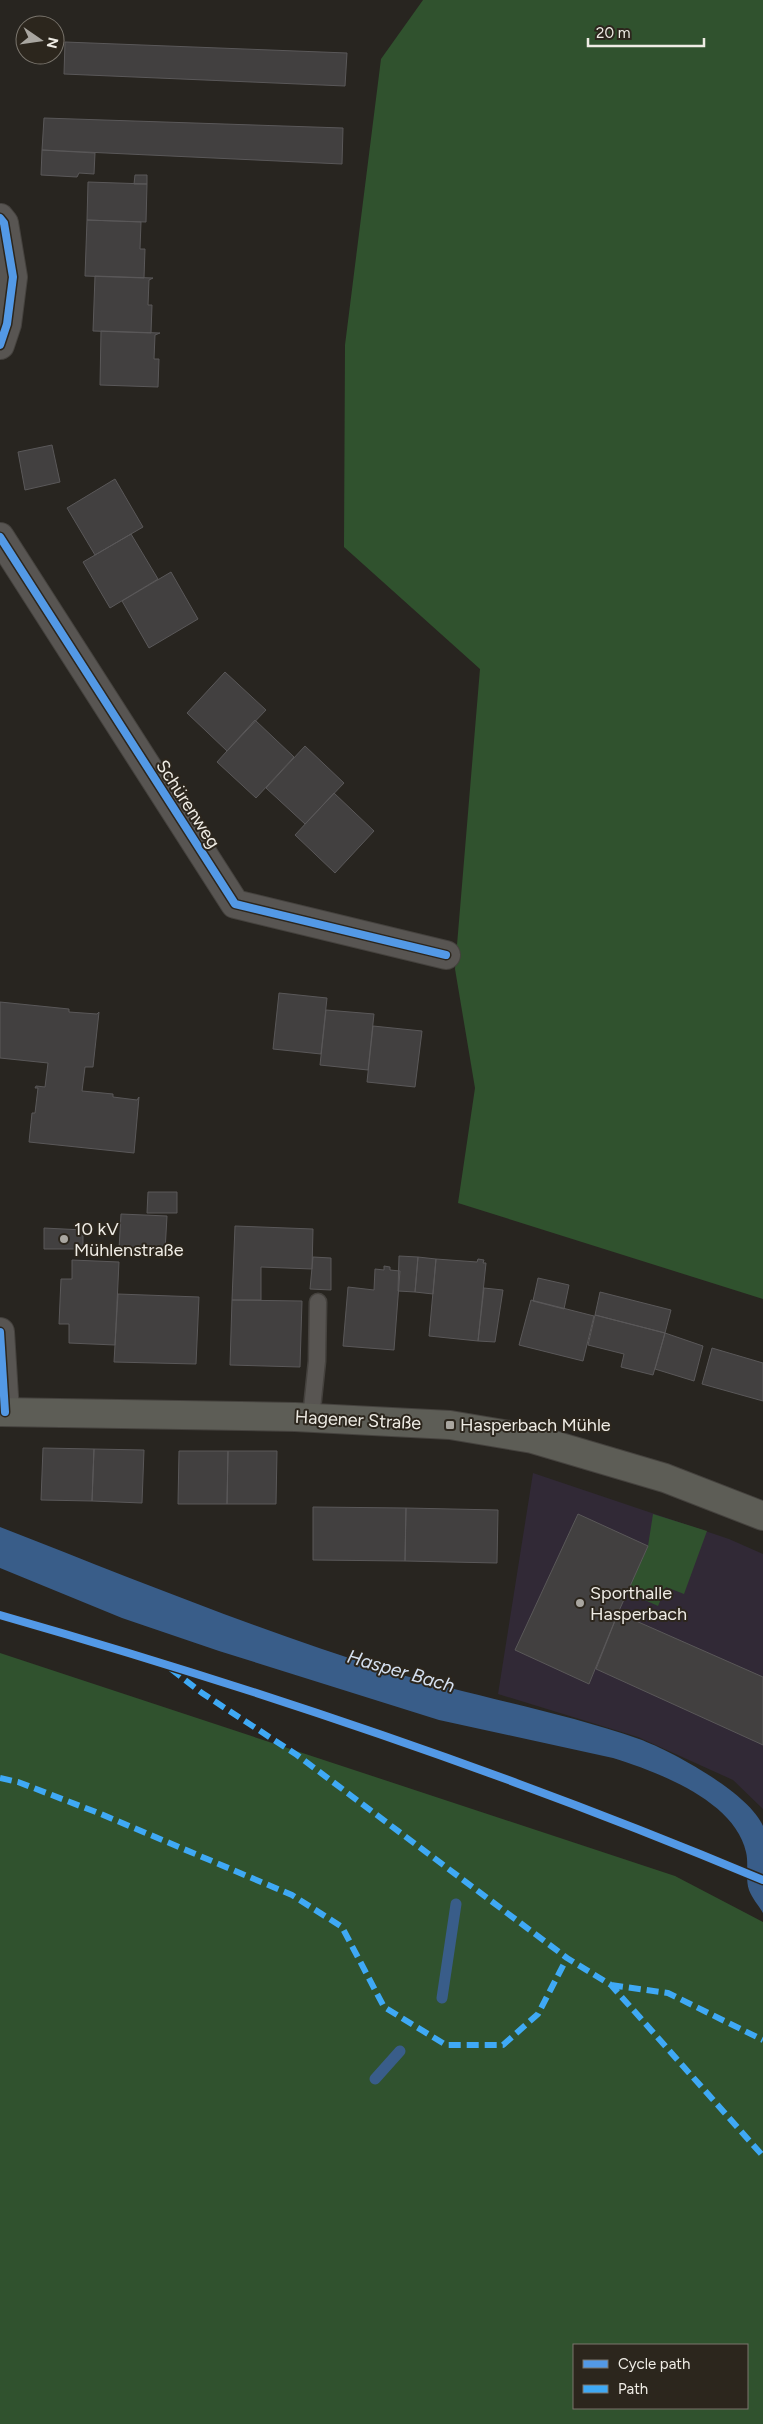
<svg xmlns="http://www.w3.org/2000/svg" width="763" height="2424" font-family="Figtree,sans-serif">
  <rect width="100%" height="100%" fill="#282520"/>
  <!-- education -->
  <path fill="#312936" d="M533 1473 729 1539 763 1554V1809L733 1780 638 1737 498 1694Z"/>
  <!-- green -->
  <path fill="#30522e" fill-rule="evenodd" d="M423 0H763V1299L458 1203 475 1088 455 969 480 669 344 547 345 345 381 59Z
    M653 1514 707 1531 684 1594 666 1587 658 1606 627 1592 648 1546Z
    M0 1653 675 1876 763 1922V2424H0ZM574 2345H747V2408H574Z"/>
  <!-- water -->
  <path fill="#395d89" d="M0 1527C128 1577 255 1629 386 1670 469 1696 557 1710 639 1739 672 1751 749 1793 763 1826V1913C759 1906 752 1898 749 1890 745 1878 749 1864 746 1852 735 1801 658 1772 613 1758L439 1720 219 1651 122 1618 0 1568Z"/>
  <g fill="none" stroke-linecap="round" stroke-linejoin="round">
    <!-- stream -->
    <path stroke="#395d89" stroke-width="11" d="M442 1998 456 1904
      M375 2079 400 2051"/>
  </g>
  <!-- building -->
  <path fill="#424040" stroke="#5a5859" d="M65 42 347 53 345 86 64 74Z
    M44 118 343 128 342 164 42 150Z
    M42 150 95 153 94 174 79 173 77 177 41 175Z
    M135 175H147V184H134Z
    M88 182 147 184 146 222 87 220Z
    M87 220 141 222 140 249H145L144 278 85 276Z
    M95 276 153 278 149 280 148 305H152L151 333 93 331Z
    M101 331 160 333 155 335 154 359H159L158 387 100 385Z
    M52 445 60 482 25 490 18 452Z
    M115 479 143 527 95 555 67 508Z
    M131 534 158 579 110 608 83 562Z
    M171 572 198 619 149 648 122 601Z
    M225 672 266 710 227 751 187 713Z
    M255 720 294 757 256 798 217 762Z
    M305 746 344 783 305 824 266 788Z
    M334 793 374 831 335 873 295 835Z
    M279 993 327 998 321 1054 273 1049Z
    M0 1002 69 1009V1012L97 1014 99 1012 93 1067H85L82 1091 113 1094V1097L137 1100 139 1097 134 1153 29 1142 32 1113H35L38 1088H35L36 1086 45 1087 48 1063 0 1058Z
    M326 1010 374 1014 368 1070 320 1065Z
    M373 1026 422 1031 415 1087 367 1082Z
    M148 1192H177V1213H147Z
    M121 1214 167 1216 165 1251 119 1249Z
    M235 1226 313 1229 312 1269 261 1267V1300H232Z
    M44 1228 83 1230V1249H44Z
    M399 1256 418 1257 415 1292 398 1291Z
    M313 1257 331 1258V1290L310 1289Z
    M418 1257 436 1259 433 1294 415 1292Z
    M436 1259 477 1262 478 1259 484 1260 483 1263H486L478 1341 429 1336Z
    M72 1260 119 1262 115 1345 69 1343V1324H59L61 1279H72Z
    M384 1266 390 1267V1270L400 1271 394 1350 343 1346 348 1287 374 1290 375 1269 384 1270Z
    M538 1278 569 1285 564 1309 533 1301Z
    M484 1288 503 1290 495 1342 478 1341Z
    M600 1292 671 1310 665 1333 595 1315Z
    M118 1294 199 1297 196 1364 114 1362Z
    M232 1300 302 1301 300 1367 230 1365Z
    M531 1300 594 1316 583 1361 519 1345Z
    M595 1315 665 1333 653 1375 621 1367 624 1354 588 1345Z
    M665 1333 703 1346 694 1381 655 1369Z
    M712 1348 763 1363V1401L702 1384Z
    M43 1448 94 1449 92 1501 41 1500Z
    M94 1449 144 1450 142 1503 92 1501Z
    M179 1451H228L227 1504H178Z
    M228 1451H277L276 1504H227Z
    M313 1507 406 1508 405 1561 313 1560Z
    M406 1508 498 1510 497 1563 405 1561Z
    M578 1514 648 1546 618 1613 589 1684 515 1650Z
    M618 1613 763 1677V1745L596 1669Z"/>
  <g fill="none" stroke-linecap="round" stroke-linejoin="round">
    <defs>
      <path id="lane" d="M311 1418 317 1361 318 1302"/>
      <path id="street" d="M0 218 4 223 13 277 7 324 0 345
        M0 537 235 904 446 955
        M0 1332 5 1412"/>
      <path id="secondary" d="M0 1412 295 1417 450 1425 533 1439 665 1478 763 1516"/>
    </defs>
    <!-- lane casing -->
    <use href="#lane" stroke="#45423e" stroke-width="19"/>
    <!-- street casing -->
    <use href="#street" stroke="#45423e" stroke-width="30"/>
    <!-- secondary casing -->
    <use href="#secondary" stroke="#45423e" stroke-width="30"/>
    <!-- lane -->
    <use href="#lane" stroke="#585552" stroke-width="16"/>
    <!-- street -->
    <use href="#street" stroke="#585552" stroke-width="28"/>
    <!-- secondary -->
    <use href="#secondary" stroke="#5d5d56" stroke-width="28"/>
    <!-- quiet -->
    <path stroke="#3fa9f5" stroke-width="6" stroke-dasharray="12 6" stroke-linecap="butt" d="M171 1669 202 1693 297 1755 567 1958 611 1985 763 2156
      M0 1778 18 1782 101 1814 292 1895 342 1927 384 2007 446 2045H503L538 2014 567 1958
      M611 1985 668 1993 763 2040"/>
    <defs>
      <path id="cycleway" d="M0 218 4 223 13 277 7 324 0 345
        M0 537 235 904 446 955
        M0 1332 5 1412
        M0 1615C259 1689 515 1776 763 1880"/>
    </defs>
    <!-- cycleway casing -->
    <use href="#cycleway" stroke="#2c261d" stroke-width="11"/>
    <!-- cycleway -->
    <use href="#cycleway" stroke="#5399e6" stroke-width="8"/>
  </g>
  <!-- markers -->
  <g fill="#a9a6a0" stroke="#2c261d" stroke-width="2">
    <circle cx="64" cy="1239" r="5"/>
    <rect x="445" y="1420" width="10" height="10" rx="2.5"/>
    <circle cx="580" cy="1603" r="5"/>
  </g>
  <g text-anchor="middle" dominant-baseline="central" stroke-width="4" stroke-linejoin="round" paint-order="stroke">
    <!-- street labels -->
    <g font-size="18" fill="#efece5" stroke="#2c261d">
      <text transform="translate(188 804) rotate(57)">Schürenweg</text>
      <text transform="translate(358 1420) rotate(3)">Hagener Straße</text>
    </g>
    <!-- poi labels -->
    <g font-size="18" fill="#efece5" stroke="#2c261d" text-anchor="start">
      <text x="74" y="1229">10 kV<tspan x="74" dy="21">Mühlenstraße</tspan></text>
      <text x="460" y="1425">Hasperbach Mühle</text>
      <text x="590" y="1593">Sporthalle<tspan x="590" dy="21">Hasperbach</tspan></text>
    </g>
    <!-- water labels -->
    <g font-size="19" font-style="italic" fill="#d5e0f0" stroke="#2c261d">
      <text transform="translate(401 1671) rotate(16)">Hasper Bach</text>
    </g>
  </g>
  <!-- legend -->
  <rect x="573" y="2344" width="175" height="65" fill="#2c261d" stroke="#7a756d"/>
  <rect x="583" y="2360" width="25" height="8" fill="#5399e6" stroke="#7a756d"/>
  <text x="618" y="2369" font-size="15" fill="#efece5">Cycle path</text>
  <rect x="583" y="2385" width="25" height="8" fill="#3fa9f5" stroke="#7a756d"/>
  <text x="618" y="2394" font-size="15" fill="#efece5">Path</text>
  <!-- north arrow -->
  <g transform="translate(40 40) rotate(103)"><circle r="24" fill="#2c261d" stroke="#7a756d"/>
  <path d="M0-4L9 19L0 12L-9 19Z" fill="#a9a6a0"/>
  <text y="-8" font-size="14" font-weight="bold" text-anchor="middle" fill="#efece5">N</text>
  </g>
  <!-- scale -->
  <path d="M588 38v8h116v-8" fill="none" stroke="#efece5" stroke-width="2.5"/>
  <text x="596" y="38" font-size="15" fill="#efece5" stroke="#2c261d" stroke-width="4" paint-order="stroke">20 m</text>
</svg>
